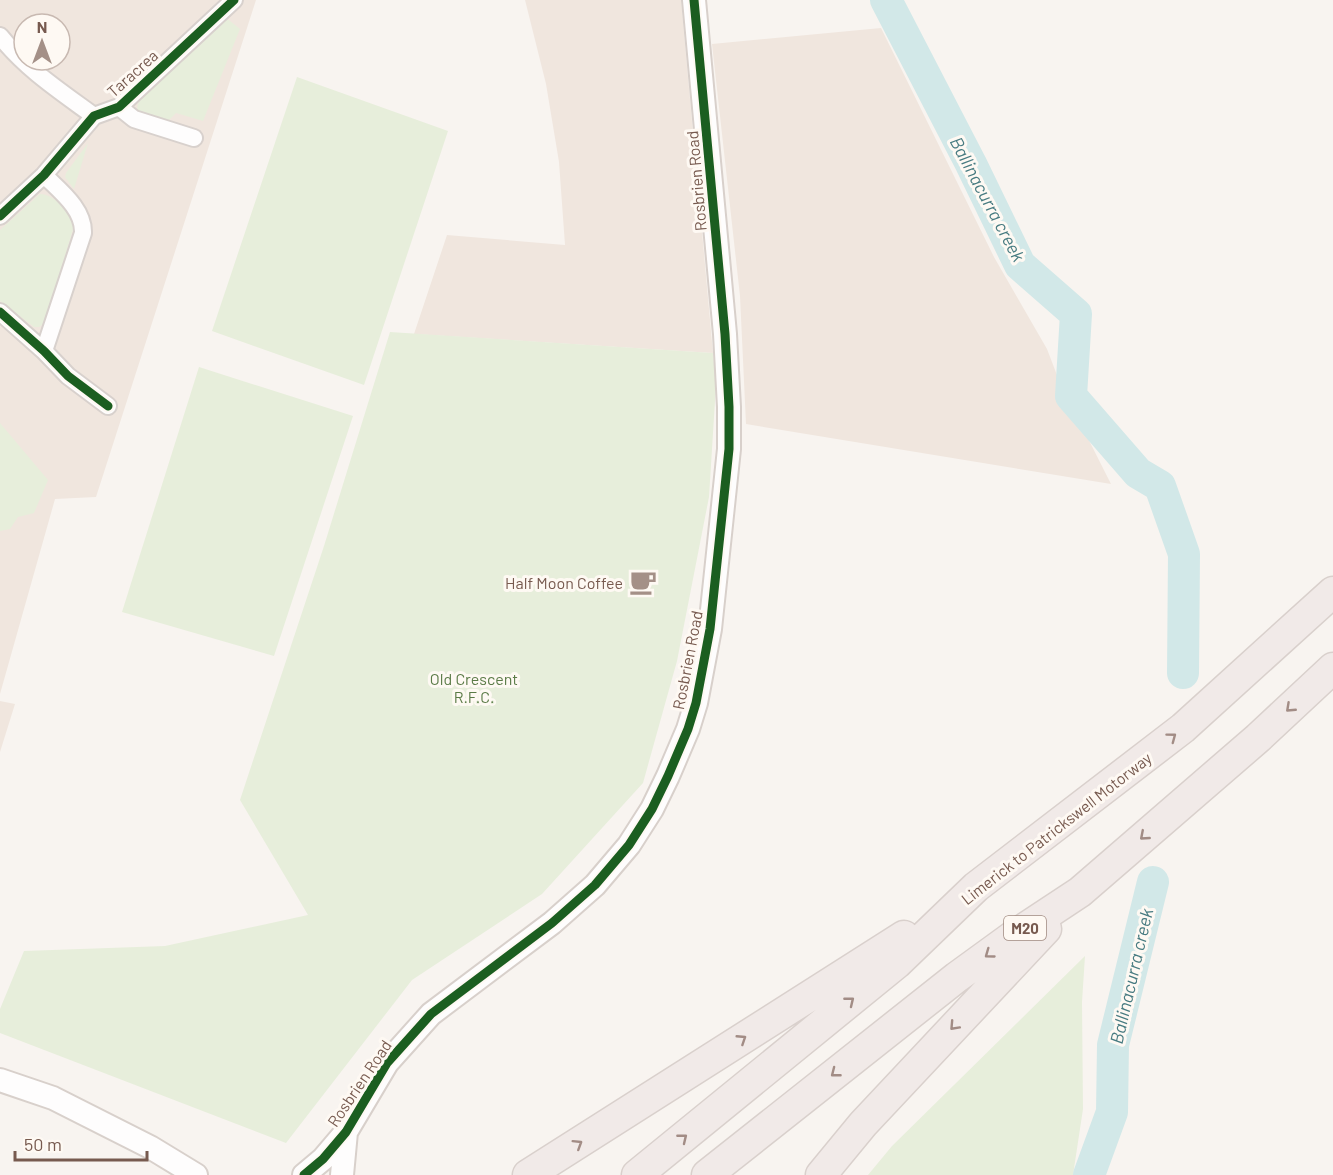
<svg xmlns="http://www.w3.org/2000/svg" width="1333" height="1175" font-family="Barlow,sans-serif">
  <rect width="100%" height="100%" fill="#f8f4f0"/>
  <!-- residential -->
  <path fill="#f0e6de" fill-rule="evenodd" d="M0 0H256L96 497 55 499 0 694ZM24 24H60V60H24Z
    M525 0H681L713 353 414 334 447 235 565 245 559 162 546 84Z
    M881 28 994 257 1047 349 1060 383 1111 484 746 424 740 296 712 44Z
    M0 701 15 704 0 752Z"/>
  <!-- green -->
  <path fill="#e7eedb" d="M225 17 240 29 203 121 176 113 167 122 138 112 137 108 139 100Z
    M297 77 448 131 364 385 212 331Z
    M88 143 74 189 65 177 66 173Z
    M40 194C56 195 69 212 74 226L45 323 39 327H34L0 301V230Z
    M390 332 713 353 716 385 709 497 677 661 643 783 542 894 412 980 286 1143 0 1033V1009L24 951 165 946 308 915 240 800 324 546Z
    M199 367 353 416 274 656 122 612Z
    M0 423 48 480 34 513 18 517 10 529 0 531Z
    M1085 956 1082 1002 1083 1109 1073 1175H868L892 1146Z"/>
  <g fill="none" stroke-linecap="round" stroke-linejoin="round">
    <!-- river -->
    <path stroke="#d2e8e8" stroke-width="32" d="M886 0 971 164 1020 265 1076 314 1071 396 1138 473 1160 486 1184 554 1183 673
      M1089 1175 1112 1112 1113 1045 1153 882"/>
    <defs>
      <path id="street" d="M0 36C26 69 60 91 94 116
        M119 107 134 119 194 138
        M0 216 44 175 94 116 119 107 234 0
        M0 312 44 351 68 376 108 406
        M44 351 83 233C84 209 60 191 44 175"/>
      <path id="secondary" d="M0 1080 53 1098 150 1147 196 1175
        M304 1175 323 1159 346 1132 387 1063 431 1014 552 923 595 885 629 845 652 809 668 776 688 729 696 703 710 629 729 449V407L725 334 694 0
        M342 1175 346 1132"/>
      <path id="highway" d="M528 1175 904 936
        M637 1175 897 963 976 887 1183 728 1333 592
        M707 1175 957 977 1012 937 1080 892 1258 738 1333 668
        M821 1175 863 1124 1046 929"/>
    </defs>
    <!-- street casing -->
    <use href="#street" stroke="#d8d1cd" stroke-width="20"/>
    <!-- secondary casing -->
    <use href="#secondary" stroke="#d8d0cb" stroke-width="26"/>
    <!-- highway casing -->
    <use href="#highway" stroke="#d9d0cc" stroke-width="33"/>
    <!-- street -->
    <use href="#street" stroke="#fefdfd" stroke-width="16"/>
    <!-- secondary -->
    <use href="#secondary" stroke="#fefdfd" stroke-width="22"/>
    <!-- highway -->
    <use href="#highway" stroke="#f1eae8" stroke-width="30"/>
    <defs>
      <path id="cycleway" d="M0 216 44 175 94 116 119 107 234 0
        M0 312 44 351 68 376 108 406
        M304 1175 323 1159 346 1132 387 1063 431 1014 552 923 595 885 629 845 652 809 668 776 688 729 696 703 710 629 729 449V407L725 334 694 0"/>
    </defs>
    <!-- cycleway casing -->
    <use href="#cycleway" stroke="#fef9f3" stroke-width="13"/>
    <!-- cycleway -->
    <use href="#cycleway" stroke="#1b5e20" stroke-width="9"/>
  </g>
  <!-- one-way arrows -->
  <defs><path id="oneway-chevron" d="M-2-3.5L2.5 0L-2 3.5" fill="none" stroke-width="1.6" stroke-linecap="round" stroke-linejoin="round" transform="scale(1.5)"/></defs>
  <g stroke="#a28c85">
    <use href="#oneway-chevron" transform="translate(1290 708) rotate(137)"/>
    <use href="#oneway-chevron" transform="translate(1172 737) rotate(-37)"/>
    <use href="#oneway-chevron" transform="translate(1144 836) rotate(139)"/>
    <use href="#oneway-chevron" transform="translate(989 954) rotate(144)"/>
    <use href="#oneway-chevron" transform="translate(850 1001) rotate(-39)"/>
    <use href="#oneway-chevron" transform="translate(954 1026) rotate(133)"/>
    <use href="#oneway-chevron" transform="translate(742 1039) rotate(-33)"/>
    <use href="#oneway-chevron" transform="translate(835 1073) rotate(142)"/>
    <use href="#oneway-chevron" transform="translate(683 1138) rotate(-39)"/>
    <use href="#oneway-chevron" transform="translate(578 1144) rotate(-32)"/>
  </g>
  <!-- icons -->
  <defs>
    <symbol id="cafe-bare" viewBox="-9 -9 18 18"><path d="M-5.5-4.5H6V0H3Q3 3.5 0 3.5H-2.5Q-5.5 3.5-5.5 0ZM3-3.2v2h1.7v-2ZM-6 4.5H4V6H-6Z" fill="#a49087" stroke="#fef9f3" stroke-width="2.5" paint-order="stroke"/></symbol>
  </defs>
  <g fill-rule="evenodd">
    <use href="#cafe-bare" x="624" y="563" width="38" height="38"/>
  </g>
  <g text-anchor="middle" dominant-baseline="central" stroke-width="6" stroke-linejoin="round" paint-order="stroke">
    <!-- shield labels -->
    <rect fill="#fef9f3" stroke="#a08a80" stroke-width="1.5" x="1004" y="916" width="42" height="24" rx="4.5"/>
    <g font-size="15" font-weight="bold" fill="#775a4f">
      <text x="1025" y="928">M20</text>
    </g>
    <!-- street labels -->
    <g font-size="16" fill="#775a4f" stroke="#fef9f3">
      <text transform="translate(132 73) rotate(-42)">Taracrea</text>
      <text transform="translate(696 181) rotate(-95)">Rosbrien Road</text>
      <text transform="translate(687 660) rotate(-79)">Rosbrien Road</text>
      <text transform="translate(1056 828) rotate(-38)">Limerick to Patrickswell Motorway</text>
      <text transform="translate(359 1083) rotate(-56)">Rosbrien Road</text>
    </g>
    <!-- poi labels -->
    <g font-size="16" fill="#775a4f" stroke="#fef9f3" text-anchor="end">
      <text x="623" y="582">Half Moon Coffee</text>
    </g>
    <!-- park labels -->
    <g font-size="16" fill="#5b7b47" stroke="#fef9f3">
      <text x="474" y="678">Old Crescent<tspan x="474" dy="18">R.F.C.</tspan></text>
    </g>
    <!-- water labels -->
    <g font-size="18" font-style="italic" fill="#477b81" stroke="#fef9f3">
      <text transform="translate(988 199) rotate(62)">Ballinacurra creek</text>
      <text transform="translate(1131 976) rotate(-77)">Ballinacurra creek</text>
    </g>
  </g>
  <!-- north arrow -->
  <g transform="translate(42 42)"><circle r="28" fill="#fef9f3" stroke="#c8b9b1" stroke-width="1.5"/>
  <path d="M0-4.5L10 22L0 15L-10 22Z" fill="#a49087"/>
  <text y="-9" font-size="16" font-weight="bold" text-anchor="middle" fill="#775a4f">N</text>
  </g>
  <!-- scale -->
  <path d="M15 1151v9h132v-9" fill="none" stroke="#775a4f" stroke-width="3"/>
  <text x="24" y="1151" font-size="18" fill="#775a4f" stroke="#fef9f3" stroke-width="4.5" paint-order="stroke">50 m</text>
</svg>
